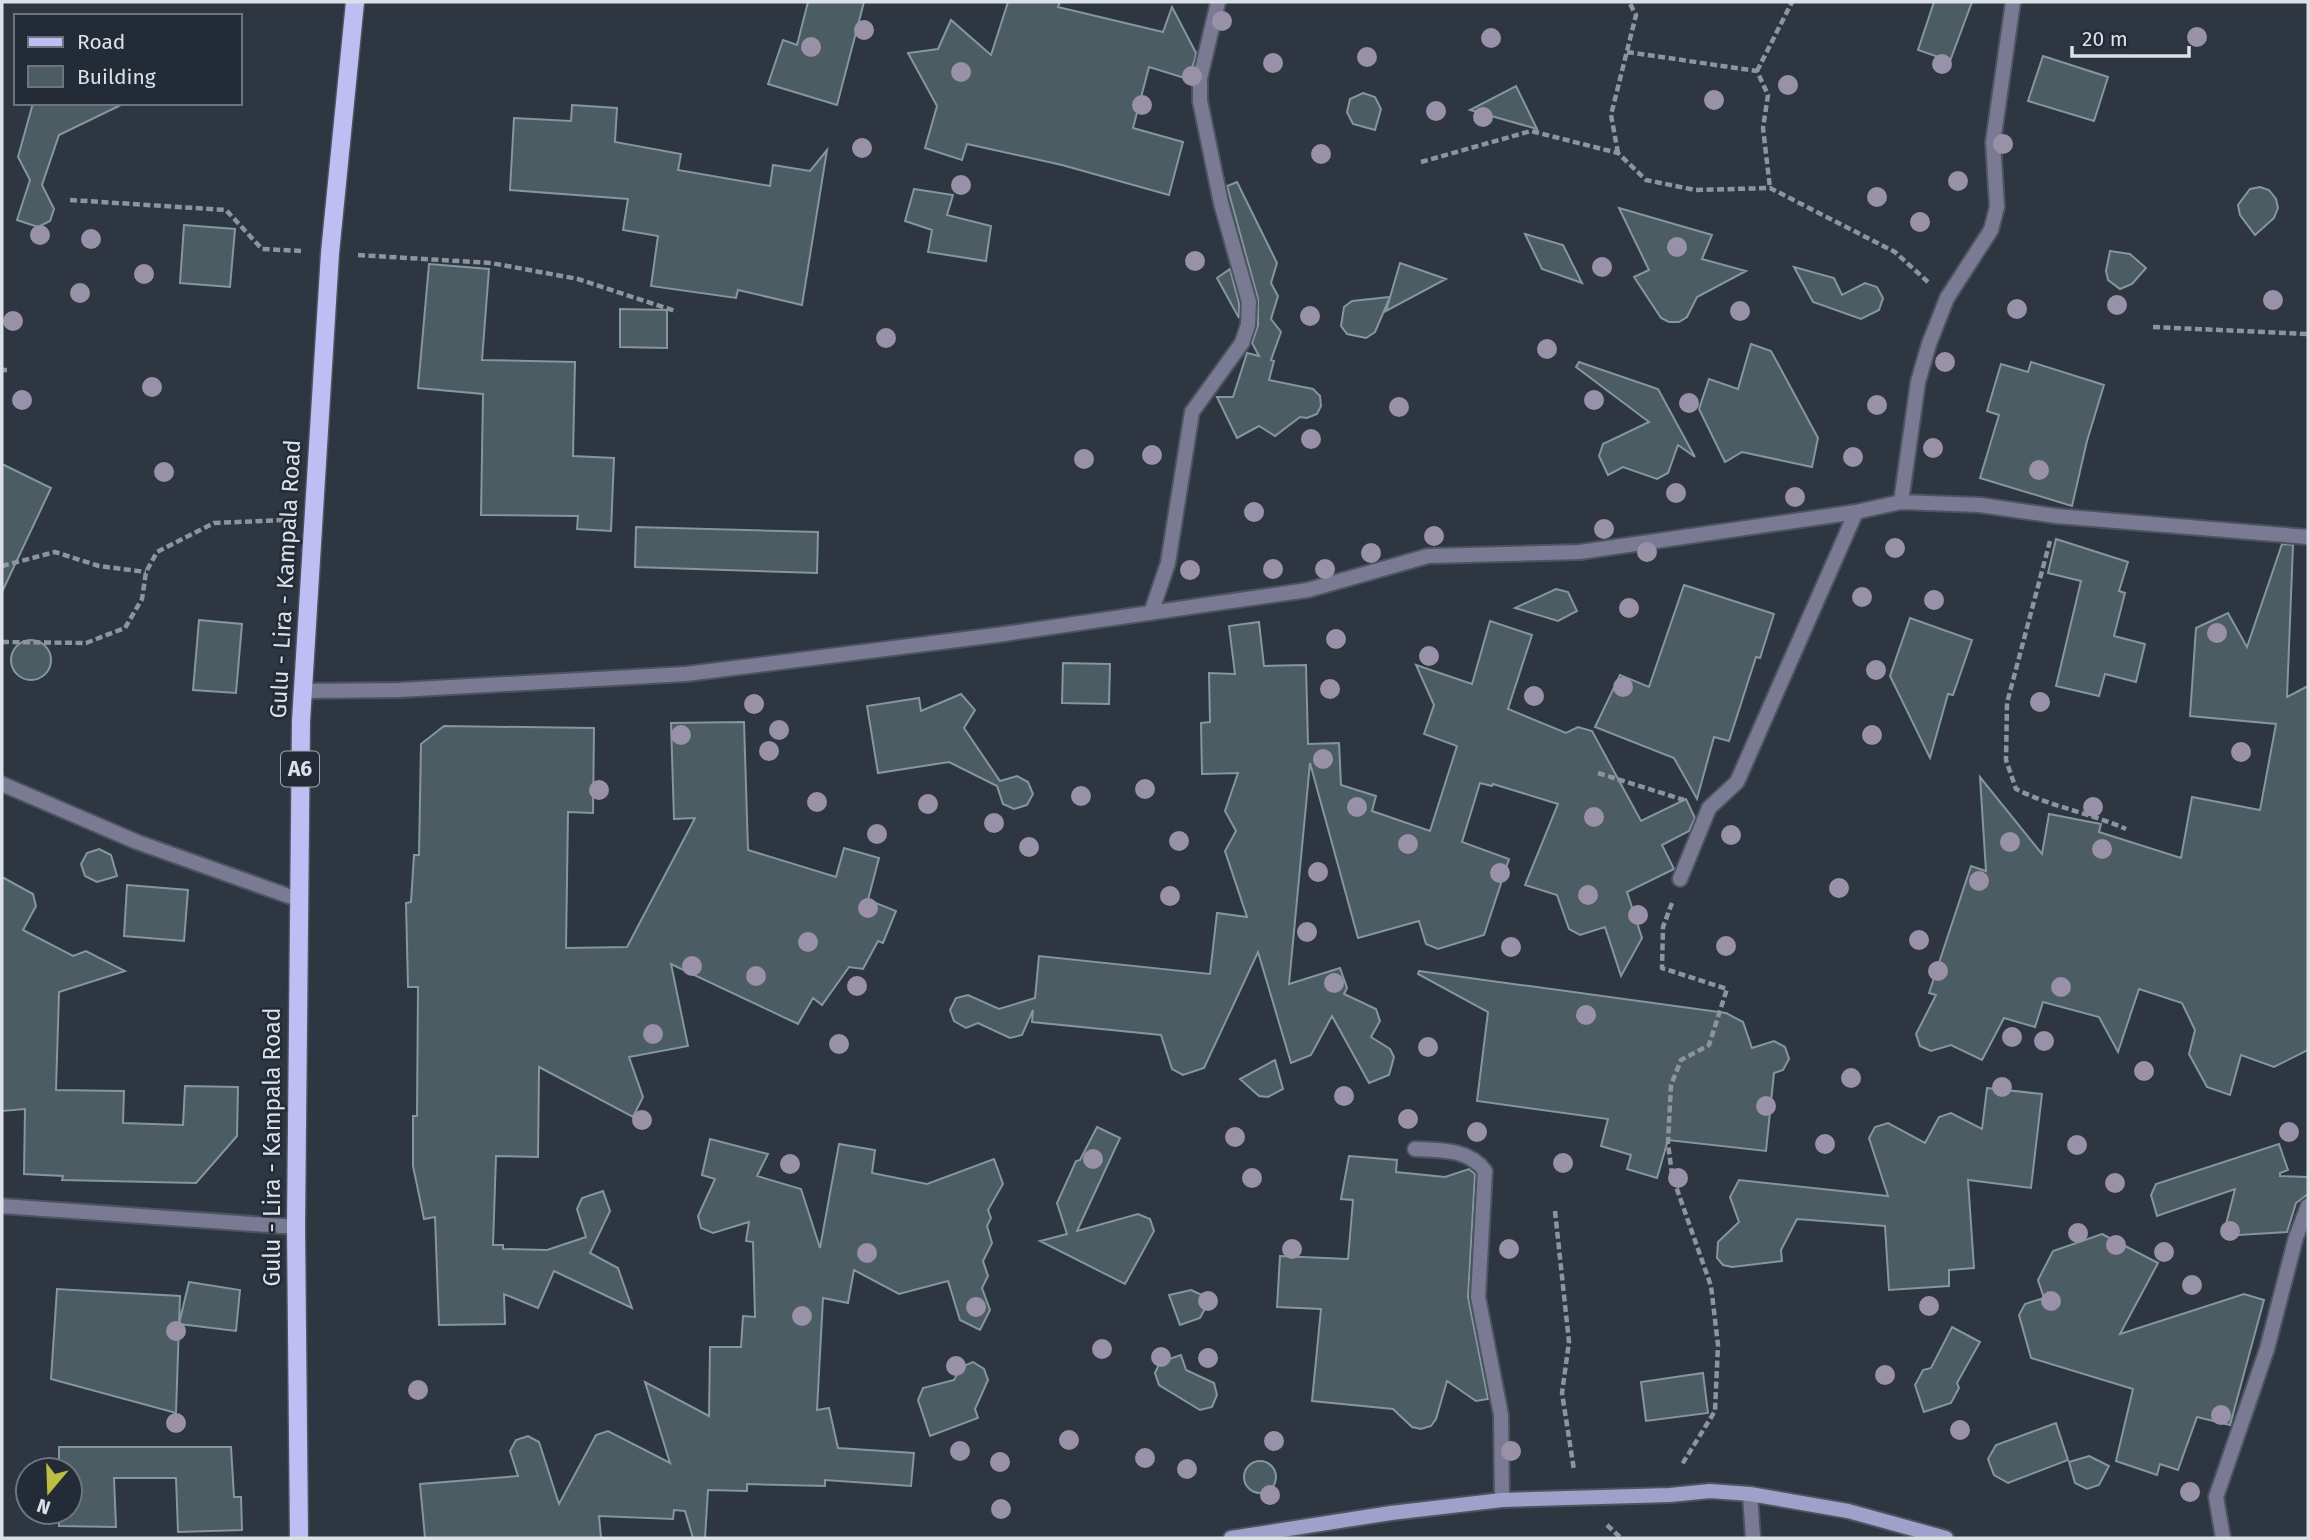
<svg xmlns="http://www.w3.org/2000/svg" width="2310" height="1540" font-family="'Fira Sans',sans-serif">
  <rect width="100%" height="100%" fill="#2d3641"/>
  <!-- building -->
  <path fill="#4c5c63" stroke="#84969e" stroke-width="2" d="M808 2H864L837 105 768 84 783 40 797 45Z
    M1008 2H1060L1058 7 1163 32 1172 7 1196 53 1195 59 1188 79 1149 67 1133 128 1183 142 1169 195 1062 165 967 144 962 160 925 148 937 106 908 53 938 49 951 20 991 55Z
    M1934 2H1972L1950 61 1918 50Z
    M2043 56 2108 77 2094 121 2028 101Z
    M1516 86 1537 129 1470 110Z
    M1363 93 1375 97 1381 109 1375 130 1353 124 1347 112 1350 99Z
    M33 103H125L59 135 42 185 54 209 50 221 38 227 17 220 30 180 18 157Z
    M572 105 617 108 615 142 681 154 678 170 770 186 773 165 810 171 827 150 802 305 738 290 736 298 651 286 658 236 623 230 628 199 510 190 514 118 571 121Z
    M1237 182 1277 263 1271 283 1278 296 1271 319 1281 332 1271 360 1274 361 1269 380 1313 389 1320 396 1321 406 1317 414 1307 418 1300 417 1275 436 1259 426 1237 438 1217 397H1233L1247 353 1259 356 1252 343 1258 325V299L1227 186Z
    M2260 187 2269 190 2276 199 2278 208 2274 218 2255 235 2240 215 2238 205 2250 189Z
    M914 189 953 195 947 215 991 226 986 261 928 252 932 230 905 221Z
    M1619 208 1712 235 1702 259 1746 271 1697 297 1687 317 1679 322H1669L1661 318 1634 277 1649 270Z
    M184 225 235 229 230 287 180 283Z
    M1525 234 1563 245 1582 283 1542 269Z
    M2110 251 2130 254 2146 268 2132 284 2120 289 2108 280 2106 271Z
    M1400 263 1446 279 1386 311Z
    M429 264 489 269 482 360 575 362 573 456 614 458 611 531 577 529 578 516 481 515 483 394 418 388Z
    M1794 267 1834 278 1842 295 1865 283 1877 287 1883 298 1879 310 1861 319 1813 302Z
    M1230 269 1239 303V318L1217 278Z
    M1390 297 1375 332 1366 338 1347 334 1341 326 1344 307 1352 301Z
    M620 309 667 310V348L620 347Z
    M1751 344 1771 351 1818 438 1812 467 1742 452 1725 462 1699 409 1709 379 1738 389Z
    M1579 362 1658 389 1695 457 1678 445 1668 473 1657 479 1623 467 1608 475 1599 456 1603 444 1649 422 1576 367Z
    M2031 362 2104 385 2087 441 2072 506 1980 478 1999 415 1987 411 2001 364 2028 372Z
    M2 464 51 488 2 592Z
    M636 527 818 532 817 573 635 567Z
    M2056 539 2128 562 2119 591 2125 593 2114 636 2145 644 2136 682 2105 674 2099 696 2056 686 2081 581 2048 573Z
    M2282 544 2293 545 2287 697 2308 686V1050L2274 1067 2241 1055 2230 1095 2207 1087 2189 1054 2195 1030 2182 1003 2139 989 2118 1052 2099 1017 2043 1002 2035 1027 2004 1018 1982 1060 1951 1045 1931 1051 1920 1046 1916 1034 1936 995 1929 993 1971 866 1986 871 1980 777 2042 854 2049 814 2101 824 2099 832 2181 858 2192 797 2260 810 2276 724 2190 716 2196 628 2228 613 2247 647Z
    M1684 585 1774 614 1760 658 1756 657 1729 741 1714 737 1697 799 1674 758 1595 727 1620 675 1649 687Z
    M1556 589 1568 592 1577 611 1558 621 1515 608Z
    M1910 618 1972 640 1953 695 1948 694 1930 758 1890 676Z
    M199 620 242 624 236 693 193 690Z
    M1490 621 1532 635 1508 709 1566 733 1578 727 1592 731 1641 821 1686 799 1695 818 1689 831 1662 845 1674 869 1627 892 1642 938 1621 976 1605 927 1580 935 1569 929 1557 895 1525 885 1558 804 1493 784 1492 786 1480 783 1462 842 1509 859 1484 935 1438 949 1426 944 1419 921 1358 938 1310 763 1289 984 1340 968 1347 988 1344 994 1376 1009 1380 1021 1371 1037 1390 1049 1394 1057 1389 1075 1369 1083 1332 1016 1311 1055 1291 1063 1258 952 1204 1068 1183 1075 1172 1069 1161 1035 1032 1022 1033 1010 1022 1035 1010 1038 978 1023 966 1028 954 1021 950 1010 956 998 968 995 999 1009 1035 998 1039 956 1210 974 1217 913 1247 917 1225 851 1236 831 1225 811 1238 773 1202 774 1201 723 1210 722 1209 673 1235 674 1229 626 1259 622 1264 666 1306 665 1308 744 1339 743 1341 785 1376 796 1372 811 1430 831 1457 746 1424 734 1434 705 1416 665 1472 684Z
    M11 660a20 20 0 1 1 40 0a20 20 0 1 1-40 0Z
    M1063 663 1110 664 1109 704 1062 703Z
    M961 694 975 710 964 728 1000 781 1017 776 1028 782 1033 794 1027 805 1014 809 1003 804 997 786 949 762 878 773 867 706 919 698 921 711Z
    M744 722 748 850 836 877 844 848 879 858 868 900 896 911 883 943 878 941 863 969 849 967 822 1005 813 998 798 1024 671 964 688 1046 629 1057 643 1097 633 1117 539 1067 538 1157 496 1156 493 1245H503V1249L547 1250 586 1237 577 1209 582 1198 603 1191 610 1211 590 1253 618 1268 632 1308 554 1271 538 1308 504 1294 505 1324 439 1325 435 1217 424 1219 413 1166V1116H417L418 987H408L406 903 411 902 414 855H419L421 744 444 726 594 728 593 813 568 812 566 948 627 947 695 818 674 819 671 723Z
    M99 849 111 855 117 876 97 882 85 876 81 864 87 853Z
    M2 877 33 894 36 906 23 930 73 956 86 951 125 971 59 992 56 1090 124 1091 123 1123 183 1125 185 1086 238 1087 237 1136 196 1183 62 1180 63 1176 24 1174 25 1109 2 1111Z
    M127 885 188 890 184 941 124 936Z
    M1419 971 1726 1013 1743 1022 1752 1048 1774 1041 1785 1047 1789 1059 1783 1070 1774 1073 1766 1151 1668 1140 1657 1178 1627 1169 1631 1155 1601 1146 1608 1119 1477 1101 1488 1012 1418 974Z
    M1275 1060 1283 1089 1268 1097 1259 1096 1240 1079Z
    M1987 1088 2042 1094 2031 1188 1968 1180 1974 1268 1949 1270V1286L1889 1290 1885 1226 1797 1219 1781 1250 1782 1261 1732 1267 1723 1265 1717 1258 1718 1242 1739 1222 1730 1197 1739 1180 1888 1196 1869 1138 1875 1127 1888 1123 1925 1143 1939 1117 1951 1113 1982 1129Z
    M1097 1127 1120 1138 1077 1231 1138 1214 1150 1219 1154 1231 1125 1284 1040 1241 1067 1234 1057 1203 1076 1161 1080 1160Z
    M710 1139 768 1154 757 1176 801 1189 820 1248 839 1144 875 1150 872 1173 927 1184 994 1159 1003 1184 988 1210 991 1218 987 1226 992 1243 983 1261 988 1276 982 1288 990 1310 980 1330 960 1320 948 1281 899 1294 854 1270 848 1303 823 1298 817 1410 829 1408 838 1448 914 1453 911 1486 825 1480V1486L747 1484V1491L708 1490 705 1538H693L685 1511 674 1510 673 1519 599 1516 601 1538H425L420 1484 518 1476 510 1451 516 1440 528 1436 539 1442 559 1504 596 1435 608 1431 670 1463 645 1382 709 1416 710 1347H741L743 1316 755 1317 753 1242 746 1241 749 1222 713 1233 701 1228 698 1216 715 1179 702 1175Z
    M2279 1144 2288 1170 2280 1173V1176L2308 1177V1194L2296 1203 2287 1232 2223 1236 2235 1189 2157 1216 2151 1195 2156 1184Z
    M1349 1156 1397 1160 1396 1172 1445 1177 1469 1169 1475 1174 1468 1297 1488 1399 1476 1401 1447 1381 1436 1419 1431 1426 1421 1429 1412 1427 1393 1409 1312 1401 1321 1309 1277 1307 1280 1256 1348 1259 1353 1200 1341 1199Z
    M2102 1234 2158 1263 2120 1334 2244 1294 2264 1300 2230 1425 2197 1417 2178 1470 2160 1464 2157 1475 2116 1461 2133 1389 2031 1358 2019 1315 2025 1304 2044 1298 2038 1280 2053 1251Z
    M189 1282 240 1290 236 1331 179 1324 176 1413 51 1379 57 1289 180 1296 179 1324Z
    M1191 1290 1202 1295 1206 1307 1200 1318 1180 1325 1169 1295Z
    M1952 1327 1980 1342 1957 1383 1959 1388 1951 1403 1924 1412 1915 1385 1923 1370 1931 1368Z
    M1181 1355 1186 1370 1214 1383 1217 1395 1212 1407 1200 1410 1159 1385 1155 1373 1160 1362Z
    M973 1362 984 1369 988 1380 975 1409 978 1418 930 1436 918 1400 923 1388 954 1380 961 1367Z
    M1703 1373 1708 1413 1646 1421 1641 1382Z
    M2056 1423 2068 1460 2008 1483 1994 1475 1988 1459 1996 1445Z
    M59 1447H231L234 1497H241L242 1530 178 1532 176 1478H114L116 1527 59 1526V1512H70V1470H59Z
    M2089 1456 2109 1466 2099 1485 2087 1489 2075 1483 2069 1462Z
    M1244 1477a16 16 0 1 1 32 0a16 16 0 1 1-32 0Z"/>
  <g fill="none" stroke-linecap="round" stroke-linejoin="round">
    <defs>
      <path id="street" d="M1901 502 1918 382 1929 344 1947 298 1991 230 1997 207 1993 142 2013 2
        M1151 613 1168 563 1192 412 1242 343 1248 325 1249 302 1221 203 1200 101V78L1218 2
        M303 691 399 690 686 674 997 635 1308 590 1428 556 1580 552 1856 512 1901 502 1980 505 2056 516 2308 537
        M2 784 137 842 297 899
        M1680 879 1709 808 1737 782 1856 512
        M1415 1149C1440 1150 1469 1149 1485 1171L1478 1297 1501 1415 1502 1500
        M2 1206 296 1227
        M1750 1494 1753 1538
        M2223 1538 2216 1497 2267 1349 2296 1237 2308 1206"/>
      <path id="secondary" d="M1231 1538 1391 1513 1502 1500 1670 1495 1710 1491 1750 1494 1848 1511 1946 1538"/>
      <path id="primary" d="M299 1538 296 1227 301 721 330 253 355 2"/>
    </defs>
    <!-- street casing -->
    <use href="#street" stroke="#4c555f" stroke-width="18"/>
    <!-- secondary casing -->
    <use href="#secondary" stroke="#4c555f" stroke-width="18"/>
    <!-- primary casing -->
    <use href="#primary" stroke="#4c555f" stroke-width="21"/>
    <!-- path -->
    <path stroke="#8d949d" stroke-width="4.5" stroke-dasharray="7 3.5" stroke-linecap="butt" d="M1627 52 1757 71 1768 95 1763 128 1770 188
      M1757 71 1792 2
      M1618 153 1611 115 1636 15 1629 2
      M1421 162 1531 131 1618 153 1646 180 1695 190 1770 188 1895 252 1928 282
      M70 200 226 210 262 249 303 251
      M358 255 491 263 578 279 675 311
      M2153 327 2308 334
      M2 370H7
      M2050 541 2007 703 2006 760 2016 789C2052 807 2090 813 2126 829
      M2 566 55 552 99 566 146 572
      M2 642 86 643 125 628 142 599 146 572 157 552 214 523 285 520
      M1598 773 1684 800
      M1672 903 1663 927 1662 968 1727 989 1709 1045 1681 1060 1671 1085 1668 1143 1672 1175 1711 1286 1718 1345 1715 1411 1681 1466
      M1555 1211 1569 1342 1562 1393 1574 1470
      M1607 1525 1621 1538"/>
    <!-- street -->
    <use href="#street" stroke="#7a7a94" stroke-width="14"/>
    <!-- secondary -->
    <use href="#secondary" stroke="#a1a0cb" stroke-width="14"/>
    <!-- primary -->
    <use href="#primary" stroke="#bfbef4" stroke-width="18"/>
  </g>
  <!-- trees -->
  <g fill="#9891a7">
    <circle cx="1222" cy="21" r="10"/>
    <circle cx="864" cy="30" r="10"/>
    <circle cx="2197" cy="37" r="10"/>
    <circle cx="1491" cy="38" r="10"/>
    <circle cx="811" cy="47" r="10"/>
    <circle cx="1367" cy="57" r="10"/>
    <circle cx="1273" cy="63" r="10"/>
    <circle cx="1942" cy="64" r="10"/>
    <circle cx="961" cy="72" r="10"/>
    <circle cx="1192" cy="76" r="10"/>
    <circle cx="1788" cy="85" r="10"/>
    <circle cx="1714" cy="100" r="10"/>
    <circle cx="1142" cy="105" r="10"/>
    <circle cx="1436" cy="111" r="10"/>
    <circle cx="1483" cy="117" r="10"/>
    <circle cx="2003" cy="144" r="10"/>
    <circle cx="862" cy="148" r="10"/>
    <circle cx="1321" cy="154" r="10"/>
    <circle cx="1958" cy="181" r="10"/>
    <circle cx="961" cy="185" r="10"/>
    <circle cx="1877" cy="197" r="10"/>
    <circle cx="1920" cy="222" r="10"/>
    <circle cx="40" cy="235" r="10"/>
    <circle cx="91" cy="239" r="10"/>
    <circle cx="1677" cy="247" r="10"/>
    <circle cx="1195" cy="261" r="10"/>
    <circle cx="1602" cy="267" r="10"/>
    <circle cx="144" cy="274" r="10"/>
    <circle cx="80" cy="293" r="10"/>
    <circle cx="2273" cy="300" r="10"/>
    <circle cx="2117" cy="305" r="10"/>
    <circle cx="2017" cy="309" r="10"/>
    <circle cx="1740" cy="311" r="10"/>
    <circle cx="1310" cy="316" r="10"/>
    <circle cx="13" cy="321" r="10"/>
    <circle cx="886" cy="338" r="10"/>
    <circle cx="1547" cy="349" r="10"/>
    <circle cx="1945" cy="362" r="10"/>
    <circle cx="152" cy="387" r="10"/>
    <circle cx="22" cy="400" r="10"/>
    <circle cx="1594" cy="400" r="10"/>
    <circle cx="1689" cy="403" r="10"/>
    <circle cx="1877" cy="405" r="10"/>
    <circle cx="1399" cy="407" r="10"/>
    <circle cx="1311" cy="439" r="10"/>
    <circle cx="1933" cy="448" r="10"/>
    <circle cx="1152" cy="455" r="10"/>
    <circle cx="1853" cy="457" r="10"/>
    <circle cx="1084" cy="459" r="10"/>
    <circle cx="2039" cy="470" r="10"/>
    <circle cx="164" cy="472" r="10"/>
    <circle cx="1676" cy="493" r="10"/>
    <circle cx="1795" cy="497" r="10"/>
    <circle cx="1254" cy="512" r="10"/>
    <circle cx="1604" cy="529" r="10"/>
    <circle cx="1434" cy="536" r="10"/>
    <circle cx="1895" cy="548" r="10"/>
    <circle cx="1647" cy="552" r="10"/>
    <circle cx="1371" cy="553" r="10"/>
    <circle cx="1273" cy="569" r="10"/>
    <circle cx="1325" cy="569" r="10"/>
    <circle cx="1190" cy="570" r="10"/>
    <circle cx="1862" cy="597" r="10"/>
    <circle cx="1934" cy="600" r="10"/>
    <circle cx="1629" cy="608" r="10"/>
    <circle cx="2217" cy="633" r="10"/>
    <circle cx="1336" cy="639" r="10"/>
    <circle cx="1429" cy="656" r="10"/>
    <circle cx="1876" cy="670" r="10"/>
    <circle cx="1623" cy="687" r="10"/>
    <circle cx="1330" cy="689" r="10"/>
    <circle cx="1534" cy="696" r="10"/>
    <circle cx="2040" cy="702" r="10"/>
    <circle cx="754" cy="704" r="10"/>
    <circle cx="779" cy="730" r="10"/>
    <circle cx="681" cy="735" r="10"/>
    <circle cx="1872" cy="735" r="10"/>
    <circle cx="769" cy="751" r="10"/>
    <circle cx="2241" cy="752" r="10"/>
    <circle cx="1323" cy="759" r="10"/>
    <circle cx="1145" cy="789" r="10"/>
    <circle cx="599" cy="790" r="10"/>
    <circle cx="1081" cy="796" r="10"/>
    <circle cx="817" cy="802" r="10"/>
    <circle cx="928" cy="804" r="10"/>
    <circle cx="1357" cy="807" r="10"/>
    <circle cx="2093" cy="807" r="10"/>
    <circle cx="1594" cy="817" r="10"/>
    <circle cx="994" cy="823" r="10"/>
    <circle cx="877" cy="834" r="10"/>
    <circle cx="1731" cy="835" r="10"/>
    <circle cx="1179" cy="841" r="10"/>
    <circle cx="2010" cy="842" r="10"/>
    <circle cx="1408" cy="844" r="10"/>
    <circle cx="1029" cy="847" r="10"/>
    <circle cx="2102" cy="849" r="10"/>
    <circle cx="1318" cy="872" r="10"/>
    <circle cx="1500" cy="873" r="10"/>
    <circle cx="1979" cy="881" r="10"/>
    <circle cx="1839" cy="888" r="10"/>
    <circle cx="1588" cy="895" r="10"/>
    <circle cx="1170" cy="896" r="10"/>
    <circle cx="868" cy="908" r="10"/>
    <circle cx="1638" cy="915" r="10"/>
    <circle cx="1307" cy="932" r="10"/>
    <circle cx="1919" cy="940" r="10"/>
    <circle cx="808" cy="942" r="10"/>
    <circle cx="1726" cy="946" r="10"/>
    <circle cx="1511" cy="947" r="10"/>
    <circle cx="692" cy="966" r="10"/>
    <circle cx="1938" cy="971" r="10"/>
    <circle cx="756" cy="976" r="10"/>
    <circle cx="1334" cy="983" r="10"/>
    <circle cx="857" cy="986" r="10"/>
    <circle cx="2061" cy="987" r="10"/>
    <circle cx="1586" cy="1015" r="10"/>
    <circle cx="653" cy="1034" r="10"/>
    <circle cx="2012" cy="1037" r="10"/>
    <circle cx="2044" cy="1041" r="10"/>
    <circle cx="839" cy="1044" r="10"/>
    <circle cx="1428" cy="1047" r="10"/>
    <circle cx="2144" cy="1071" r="10"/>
    <circle cx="1851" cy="1078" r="10"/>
    <circle cx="2002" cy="1087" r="10"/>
    <circle cx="1344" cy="1096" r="10"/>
    <circle cx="1766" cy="1106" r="10"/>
    <circle cx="1408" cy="1119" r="10"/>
    <circle cx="642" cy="1120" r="10"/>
    <circle cx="1477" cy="1132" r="10"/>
    <circle cx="2289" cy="1132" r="10"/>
    <circle cx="1235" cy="1137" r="10"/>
    <circle cx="1825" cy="1144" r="10"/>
    <circle cx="2077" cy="1145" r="10"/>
    <circle cx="1093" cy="1159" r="10"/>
    <circle cx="1563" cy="1163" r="10"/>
    <circle cx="790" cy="1164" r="10"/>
    <circle cx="1252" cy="1178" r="10"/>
    <circle cx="1678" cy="1178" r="10"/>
    <circle cx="2115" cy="1183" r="10"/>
    <circle cx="2230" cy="1231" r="10"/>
    <circle cx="2078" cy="1233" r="10"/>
    <circle cx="2116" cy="1245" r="10"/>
    <circle cx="1292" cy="1249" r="10"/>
    <circle cx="1509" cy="1249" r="10"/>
    <circle cx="2164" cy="1252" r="10"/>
    <circle cx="867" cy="1253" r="10"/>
    <circle cx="2192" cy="1285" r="10"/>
    <circle cx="1208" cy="1301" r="10"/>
    <circle cx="2051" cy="1301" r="10"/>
    <circle cx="1929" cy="1306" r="10"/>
    <circle cx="976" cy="1307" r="10"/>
    <circle cx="802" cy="1316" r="10"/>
    <circle cx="176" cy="1331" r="10"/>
    <circle cx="1102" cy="1349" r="10"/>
    <circle cx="1161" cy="1357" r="10"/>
    <circle cx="1208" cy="1358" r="10"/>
    <circle cx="956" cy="1366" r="10"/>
    <circle cx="1885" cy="1375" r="10"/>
    <circle cx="418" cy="1390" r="10"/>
    <circle cx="2221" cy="1415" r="10"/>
    <circle cx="176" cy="1423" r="10"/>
    <circle cx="1960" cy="1430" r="10"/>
    <circle cx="1069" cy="1440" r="10"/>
    <circle cx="1274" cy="1441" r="10"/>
    <circle cx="960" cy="1451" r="10"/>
    <circle cx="1511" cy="1451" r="10"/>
    <circle cx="1145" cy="1458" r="10"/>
    <circle cx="1000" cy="1462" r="10"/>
    <circle cx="1187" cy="1469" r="10"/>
    <circle cx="2190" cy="1492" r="10"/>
    <circle cx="1270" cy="1495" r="10"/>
    <circle cx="1001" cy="1509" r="10"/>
  </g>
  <g text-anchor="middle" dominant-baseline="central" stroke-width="5" stroke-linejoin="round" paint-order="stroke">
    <!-- shield labels -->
    <rect fill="#232b36" stroke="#a4aab3" stroke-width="2" x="281" y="751.5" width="38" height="35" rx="5"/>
    <g font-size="21" font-weight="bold" fill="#dce1e8">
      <text x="300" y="769">A6</text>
    </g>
    <!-- street labels -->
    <g font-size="23" fill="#dce1e8" stroke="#232b36">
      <text transform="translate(285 579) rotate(-87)">Gulu - Lira - Kampala Road</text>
      <text transform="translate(272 1147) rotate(-90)">Gulu - Lira - Kampala Road</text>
    </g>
  </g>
  <!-- border -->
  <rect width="2310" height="1540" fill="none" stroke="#dce1e8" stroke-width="7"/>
  <!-- legend -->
  <rect x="14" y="14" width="228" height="91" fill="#232b36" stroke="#6d747d" stroke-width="2"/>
  <rect x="28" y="37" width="35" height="10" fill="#bfbef4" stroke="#6d747d" stroke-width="2"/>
  <text x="77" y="49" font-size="21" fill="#dce1e8">Road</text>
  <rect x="28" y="66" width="35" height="21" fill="#4c5c63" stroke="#6d747d" stroke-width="2"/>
  <text x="77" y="84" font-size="21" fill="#dce1e8">Building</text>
  <!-- north arrow -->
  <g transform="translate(49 1491) rotate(199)"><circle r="33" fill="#232b36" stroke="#6d747d" stroke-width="2"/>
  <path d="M0-5L12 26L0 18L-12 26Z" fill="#bebf42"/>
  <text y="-10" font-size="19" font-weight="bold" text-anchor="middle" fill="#dce1e8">N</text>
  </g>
  <!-- scale -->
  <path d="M2072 46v10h117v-10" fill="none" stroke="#dce1e8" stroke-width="3.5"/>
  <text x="2082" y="46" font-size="21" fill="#dce1e8" stroke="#232b36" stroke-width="5" paint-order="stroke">20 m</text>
</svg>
